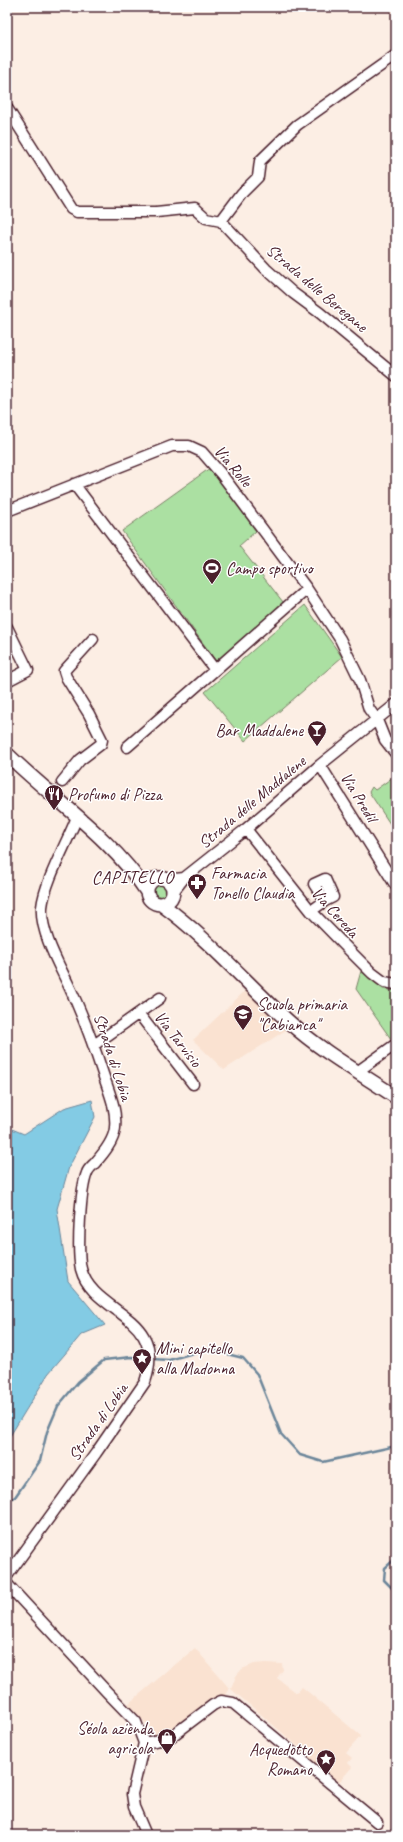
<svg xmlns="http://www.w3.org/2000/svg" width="403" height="1842" font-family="Caveat,sans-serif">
  <rect width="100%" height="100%" fill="#fceee4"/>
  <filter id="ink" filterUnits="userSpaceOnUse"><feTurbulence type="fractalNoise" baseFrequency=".025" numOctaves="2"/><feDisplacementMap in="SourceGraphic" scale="8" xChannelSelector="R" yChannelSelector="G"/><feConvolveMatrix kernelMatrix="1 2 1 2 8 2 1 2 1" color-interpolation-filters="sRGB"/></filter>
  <g filter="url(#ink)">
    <!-- built -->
    <path fill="#fae2d1" d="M246 990 289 1028 224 1070 193 1040Z
      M195 1648 229 1688 225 1699 176 1730 173 1726 159 1738 128 1704Z
      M265 1663 282 1664 283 1670 277 1678 297 1693 302 1687 361 1736 346 1753 352 1758 348 1763 352 1767 339 1782 296 1751 299 1747 231 1689 236 1676 242 1669 254 1664Z"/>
    <!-- green -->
    <path fill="#abe0a2" stroke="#7a8066" d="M210 468 256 531 239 546 283 602 280 605 283 610 218 664 122 531Z
      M305 605 342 657 245 741 205 692Z
      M396 775V833L369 792 372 787 375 790Z
      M153 891a7 7 0 1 1 14 0a7 7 0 1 1-14 0Z
      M361 971 383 989 396 991V1036L391 1039 356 989Z"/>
    <!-- water -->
    <path fill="#83cbe4" stroke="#6c869a" d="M92 1100 95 1117 69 1167 57 1209 68 1281 105 1325 81 1335 48 1374 7 1441V1127L24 1134 64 1108Z"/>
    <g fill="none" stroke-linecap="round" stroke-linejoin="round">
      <!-- stream -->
      <path stroke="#6c869a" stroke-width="2.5" d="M152 1359 169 1360 207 1349 243 1358 257 1374 281 1434 300 1455 323 1462 396 1446
        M7 1501 15 1497 40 1461 47 1432 58 1406 78 1382 104 1360 131 1357 147 1358
        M396 1558 385 1568 384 1580 396 1592"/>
      <defs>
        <path id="minor" d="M7 108 71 209 77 212H156L195 208 206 218 221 221 266 269 293 293 320 313 396 376
          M221 221 242 193 258 177 260 161 297 125 396 55
          M74 484 215 670 307 589
          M7 511 172 446H189L202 452 222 475 307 589 340 639 360 680 369 709 377 720 385 740 396 754
          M7 627 28 670 7 681
          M127 747 215 670
          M320 765 396 886
          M62 782 80 760 101 744 102 740 89 714 66 677 64 671 93 639
          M246 829 311 911 351 952 372 973 384 982 396 984
          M166 880 184 878
          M173 892 184 878 246 829 320 765 396 704
          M311 911 325 901 314 884 325 879 333 897 325 901
          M139 1014 193 1084
          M94 1045 160 998
          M357 1072 396 1044
          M7 1576 96 1453 145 1382C168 1314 93 1315 81 1269 77 1251 80 1189 87 1173 88 1169 92 1166 95 1163 103 1154 114 1141 115 1128 117 1109 109 1092 103 1074 93 1043 82 1013 68 984 58 963 40 931 42 907 45 881 67 843 77 817
          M7 1584 107 1692 136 1722 144 1743 132 1794 134 1807 146 1835
          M144 1743 165 1739 172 1736 213 1705 221 1701 233 1703 377 1822"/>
        <path id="major" d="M7 754C52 798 113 839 147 892
          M147 891a13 13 0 1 1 26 0a13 13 0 1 1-26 0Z
          M161 904C208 938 246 983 289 1022 321 1051 360 1073 396 1097"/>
      </defs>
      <!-- minor casing -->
      <use href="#minor" stroke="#4a1f2b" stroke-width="13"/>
      <!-- major casing -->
      <use href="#major" stroke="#4a1f2b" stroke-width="16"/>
      <!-- minor -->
      <use href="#minor" stroke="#fff" stroke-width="10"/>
      <!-- major -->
      <use href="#major" stroke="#fff" stroke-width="13"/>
    </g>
  </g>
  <!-- icons -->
  <defs>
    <symbol id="stadium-pin" viewBox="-11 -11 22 30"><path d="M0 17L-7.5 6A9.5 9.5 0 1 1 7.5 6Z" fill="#4a1f2b" stroke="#fff"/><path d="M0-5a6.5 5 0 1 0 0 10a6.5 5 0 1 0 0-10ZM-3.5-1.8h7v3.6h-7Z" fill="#fff"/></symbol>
    <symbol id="bar-pin" viewBox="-11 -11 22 30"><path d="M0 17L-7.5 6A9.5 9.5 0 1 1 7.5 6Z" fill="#4a1f2b" stroke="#fff"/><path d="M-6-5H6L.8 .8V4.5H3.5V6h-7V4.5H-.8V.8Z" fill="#fff"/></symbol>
    <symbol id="restaurant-pin" viewBox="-11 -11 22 30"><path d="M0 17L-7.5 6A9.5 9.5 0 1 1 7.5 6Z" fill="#4a1f2b" stroke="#fff"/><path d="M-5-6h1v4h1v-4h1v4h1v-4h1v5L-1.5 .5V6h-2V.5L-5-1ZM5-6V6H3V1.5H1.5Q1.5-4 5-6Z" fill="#fff"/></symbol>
    <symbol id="pharmacy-pin" viewBox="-11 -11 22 30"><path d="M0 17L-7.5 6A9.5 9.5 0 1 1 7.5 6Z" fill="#4a1f2b" stroke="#fff"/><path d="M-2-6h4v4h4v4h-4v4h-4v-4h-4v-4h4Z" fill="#fff"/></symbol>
    <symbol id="school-pin" viewBox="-11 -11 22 30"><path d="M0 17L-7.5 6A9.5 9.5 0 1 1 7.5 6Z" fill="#4a1f2b" stroke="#fff"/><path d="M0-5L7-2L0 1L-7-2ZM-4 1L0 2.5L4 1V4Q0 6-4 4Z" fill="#fff"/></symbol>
    <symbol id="sight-pin" viewBox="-11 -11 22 30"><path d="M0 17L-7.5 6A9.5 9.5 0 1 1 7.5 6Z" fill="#4a1f2b" stroke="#fff"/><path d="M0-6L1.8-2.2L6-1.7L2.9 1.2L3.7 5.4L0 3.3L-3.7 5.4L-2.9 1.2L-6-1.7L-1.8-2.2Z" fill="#fff"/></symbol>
    <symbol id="shop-pin" viewBox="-11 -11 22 30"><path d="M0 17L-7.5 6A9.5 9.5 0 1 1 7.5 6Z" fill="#4a1f2b" stroke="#fff"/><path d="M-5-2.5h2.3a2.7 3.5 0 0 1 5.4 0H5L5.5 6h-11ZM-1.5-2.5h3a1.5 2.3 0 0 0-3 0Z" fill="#fff"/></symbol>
  </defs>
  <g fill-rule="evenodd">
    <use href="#stadium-pin" x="201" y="557" width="22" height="30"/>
    <use href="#bar-pin" x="306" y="719" width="22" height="30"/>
    <use href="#restaurant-pin" x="43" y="783" width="22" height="30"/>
    <use href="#pharmacy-pin" x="186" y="872" width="22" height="30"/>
    <use href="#school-pin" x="232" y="1003" width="22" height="30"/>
    <use href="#sight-pin" x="131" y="1347" width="22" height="30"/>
    <use href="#shop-pin" x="156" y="1727" width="22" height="30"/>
    <use href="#sight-pin" x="315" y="1748" width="22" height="30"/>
  </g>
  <g text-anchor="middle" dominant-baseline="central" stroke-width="3" stroke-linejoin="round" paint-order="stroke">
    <!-- street labels -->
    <g font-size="17" fill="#4a1f2b" stroke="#fff">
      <text transform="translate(317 288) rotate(40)">Strada delle Beregane</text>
      <text transform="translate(233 466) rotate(50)">Via Rolle</text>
      <text transform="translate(359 797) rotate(58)">Via Predil</text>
      <text transform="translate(252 802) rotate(-40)">Strada delle Maddalene</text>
      <text transform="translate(335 912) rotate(48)">Via Cereda</text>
      <text transform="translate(178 1039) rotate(52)">Via Tarvisio</text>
      <text transform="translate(113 1057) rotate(72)">Strada di Lobia</text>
      <text transform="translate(98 1422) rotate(-55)">Strada di Lobia</text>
    </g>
    <!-- poi labels -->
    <g font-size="17" fill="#4a1f2b" stroke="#fff" text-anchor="start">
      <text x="226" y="568">Campo sportivo</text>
      <text x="303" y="730" text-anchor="end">Bar Maddalene</text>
      <text x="68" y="794">Profumo di Pizza</text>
      <text x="211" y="873">Farmacia<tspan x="211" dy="20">Tonello Claudia</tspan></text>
      <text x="257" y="1004">Scuola primaria<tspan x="257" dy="20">"Cabianca"</tspan></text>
      <text x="156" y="1348">Mini capitello<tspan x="156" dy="20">alla Madonna</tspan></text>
      <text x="153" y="1728" text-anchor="end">Séola azienda<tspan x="153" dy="20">agricola</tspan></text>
      <text x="312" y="1749" text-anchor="end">Acquedotto<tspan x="312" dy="20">Romano</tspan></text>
    </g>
    <!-- neighbourhood labels -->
    <g font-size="18" letter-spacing="1" fill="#4a1f2b" stroke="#fff">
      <text x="133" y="877">CAPITELLO</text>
    </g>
  </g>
  <!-- margin -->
  <rect width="403" height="1842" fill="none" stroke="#fff" stroke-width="24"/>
  <rect x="12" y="12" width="379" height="1818" fill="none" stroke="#4a1f2b" stroke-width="1.5" filter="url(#ink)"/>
</svg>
